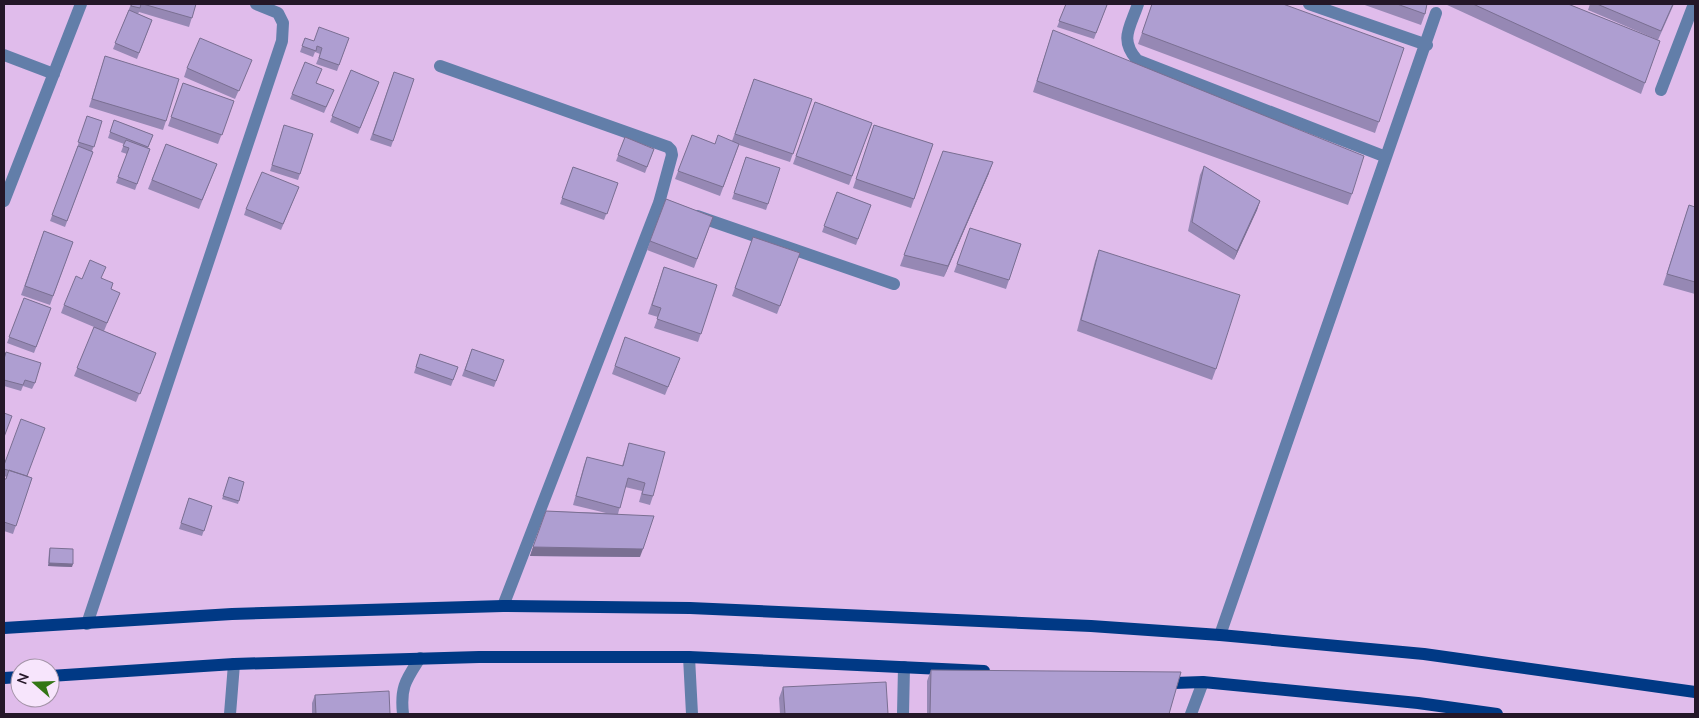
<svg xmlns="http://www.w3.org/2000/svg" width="1699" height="718" font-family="'Nunito Sans',sans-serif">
  <rect width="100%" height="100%" fill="#e0bceb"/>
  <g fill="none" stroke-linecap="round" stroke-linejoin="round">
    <!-- minor -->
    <path stroke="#627ea9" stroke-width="12" d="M1138 4C1130 28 1119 39 1137 60L1386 157
      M1309 4 1427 45
      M4 55 54 74
      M440 66 668 147 671 150 672 155 659 203 503 606
      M1661 90 1694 4
      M4 201 81 4
      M697 216 894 284
      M87 624 282 41 283 23 278 13 256 4
      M1220 635 1436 13
      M689 657 692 714
      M230 714 234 664
      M403 714C400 687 406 680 420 658
      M903 714 904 667
      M1191 714 1203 682"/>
    <!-- major -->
    <path stroke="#003985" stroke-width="12" d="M4 628 232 614 503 606 690 608 1091 626 1220 635 1424 654 1695 692
      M50 676 234 664 479 657H689L984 671
      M4 678 20 677
      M1161 681 1174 683 1203 682 1418 703 1497 714"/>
  </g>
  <!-- wall -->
  <path fill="#9688b4" d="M131 4H196L189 27 139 12 138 14 152 20 137 59 113 49Z
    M1066 4 1107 5 1094 39 1057 27Z
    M1152 4 1404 48 1375 133 1138 44Z
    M1362 4H1427L1425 14 1421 25Z
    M1445 4H1568L1660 41 1641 94Z
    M1590 4H1674L1658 40 1588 10Z
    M1053 30 1352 194 1348 205 1033 92Z
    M305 38 314 41 349 38 337 71 316 64 320 54 315 52 313 57 300 52Z
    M105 56 166 121 163 130 89 107Z
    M305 62 316 83 334 90 324 113 290 99Z
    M187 68 248 69 235 99 184 77Z
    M351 70 379 82 358 134 330 122Z
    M394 72 414 79 391 147 370 140Z
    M754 79 812 99 790 162 739 145 720 196 675 179 692 135 715 144 732 141Z
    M183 83 234 101 218 144 168 126Z
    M815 102 872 123 849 185 793 164Z
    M87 116 102 121 92 151 93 152 65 227 50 221 77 148Z
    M114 120 153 135 148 148 150 149 135 190 116 183 127 154 121 152 124 144 108 138Z
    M874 125 933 144 911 208 853 188Z
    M282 131 313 134 298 180 270 171Z
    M625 137 654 149 645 173 616 161Z
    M166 144 217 164 199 209 148 189Z
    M943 151 989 173 944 277 900 266Z
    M746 157 768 204 766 210 732 199Z
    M1204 166 1260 201 1257 210 1234 260 1188 231 1200 175Z
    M573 167 618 183 604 220 560 204Z
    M299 187 281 230 244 215 246 209Z
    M837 192 871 205 856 245 822 232Z
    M666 199 713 217 694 268 647 250Z
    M1689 205 1695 207V294L1663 285Z
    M970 228 1021 244 1006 289 954 272Z
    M44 231 73 242 50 305 21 295Z
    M753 237 800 253 777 314 732 296Z
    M1099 250 1216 369 1212 380 1077 331 1095 261Z
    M664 267 717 285 698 342 654 328 658 317 648 314Z
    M102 278 111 289 116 302 104 331 156 353 136 402 74 376 94 327 61 313 64 305 82 279Z
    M24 298 51 308 34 353 7 343Z
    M625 337 677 366 665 395 612 374Z
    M472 349 504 360 494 387 462 376Z
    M420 354 458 367 451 386 414 373Z
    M4 358 35 383 32 389 23 386 21 391 4 386Z
    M629 443 653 496 650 505 639 502 642 491 625 487 618 514 640 557 530 556 546 511 606 513 573 505 584 465 587 457 622 466Z
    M4 465 27 476 32 478 13 534 4 531V479H6L7 477 4 476Z
    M229 477 244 482 238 504 222 499Z
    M189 498 212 506 202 536 179 529Z
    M50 548 72 567 48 566 49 551Z
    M931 670 1169 714H927V681Z
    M783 687 888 714H780L779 698Z
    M315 695 390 714H312V703Z"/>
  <!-- shaded-wall -->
  <path fill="#7a6f92" d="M993 162 989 173 944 277 948 266Z
    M1260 201 1257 210 1234 260 1237 251Z
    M533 547 643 549 640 557 530 556Z
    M49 563 73 564 72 567 48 566Z"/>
  <!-- building -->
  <path fill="#ae9ed1" stroke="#7a6f92" d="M132 4H141L140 8 131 6Z
    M143 4H196L192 18Z
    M1066 4H1104L1107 5 1096 33 1059 21Z
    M1152 4H1283L1404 48 1379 122 1142 33Z
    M1397 4H1427L1425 14Z
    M1473 4H1568L1660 41 1645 83Z
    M1597 4H1673L1661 31Z
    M129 10 152 20 139 53 115 43Z
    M319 27 349 38 339 65 319 58 322 48 317 46 316 51 302 46 305 38 314 41Z
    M1053 30 1364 156 1352 194 1037 81Z
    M200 38 252 60 239 91 187 68Z
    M105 56 179 79 166 121 92 99Z
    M305 62 322 69 316 83 334 90 326 107 292 94Z
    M351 70 379 82 360 128 332 116Z
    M394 72 414 79 393 141 373 134Z
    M754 79 812 99 793 154 735 134Z
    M183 83 234 101 222 135 171 117Z
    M815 102 872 123 852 176 796 156Z
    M87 116 102 121 94 147 78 142Z
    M114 120 153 135 148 147 110 132Z
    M284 125 313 134 300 174 272 165Z
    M874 125 933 144 914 199 856 179Z
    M692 135 715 144 718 135 739 144 723 187 678 171Z
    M625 137 654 149 647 167 618 155Z
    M126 140 150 149 137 184 118 177 129 148 123 146Z
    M166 144 217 164 202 200 152 180Z
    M78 146 93 152 67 221 52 215Z
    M943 151 993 162 948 266 904 255Z
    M746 157 780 168 768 204 734 193Z
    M1204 166 1260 201 1237 251 1192 222Z
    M573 167 618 183 607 214 562 198Z
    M262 172 299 187 283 224 246 209Z
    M837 192 871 205 858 239 824 226Z
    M666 199 713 217 697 259 650 241Z
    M1689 205 1695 207V282L1667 274Z
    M970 228 1021 244 1009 280 957 264Z
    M44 231 73 242 53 296 25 286Z
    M753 237 800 253 780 306 735 288Z
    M1099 250 1240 295 1216 369 1081 320Z
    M90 260 106 267 101 278 113 283 111 289 120 293 107 323 64 305 76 276 82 279Z
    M664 267 717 285 701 334 657 319 661 308 652 305Z
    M24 298 51 308 36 347 9 337Z
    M94 327 156 353 140 394 77 368Z
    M625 337 680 358 668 387 615 366Z
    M472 349 504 360 496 381 465 370Z
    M6 352 41 363 35 383 25 380 23 385 4 380V359Z
    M420 354 458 367 453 380 416 367Z
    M4 413 12 416 4 437Z
    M21 419 45 428 27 476 4 469V465Z
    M629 443 665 452 653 496 642 494 645 483 628 478 620 508 576 496 587 457 623 466Z
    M9 470 32 478 16 526 4 522V479H6Z
    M229 477 244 482 239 501 223 496Z
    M189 498 212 506 204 531 181 523Z
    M546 511 654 516 643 549 533 547Z
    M50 548 73 549V564L49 563Z
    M931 670 1181 672 1169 714H930Z
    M886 682 888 714H785L783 687Z
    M389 691 390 714H316L315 695Z"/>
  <!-- border -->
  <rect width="1699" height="718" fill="none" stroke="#241728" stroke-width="10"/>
  <!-- north arrow -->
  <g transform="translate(35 683) rotate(290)"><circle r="24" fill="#f7e5fc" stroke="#a393a7"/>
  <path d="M0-4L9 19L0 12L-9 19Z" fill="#337615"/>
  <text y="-8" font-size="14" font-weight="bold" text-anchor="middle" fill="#241728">N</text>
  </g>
</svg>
